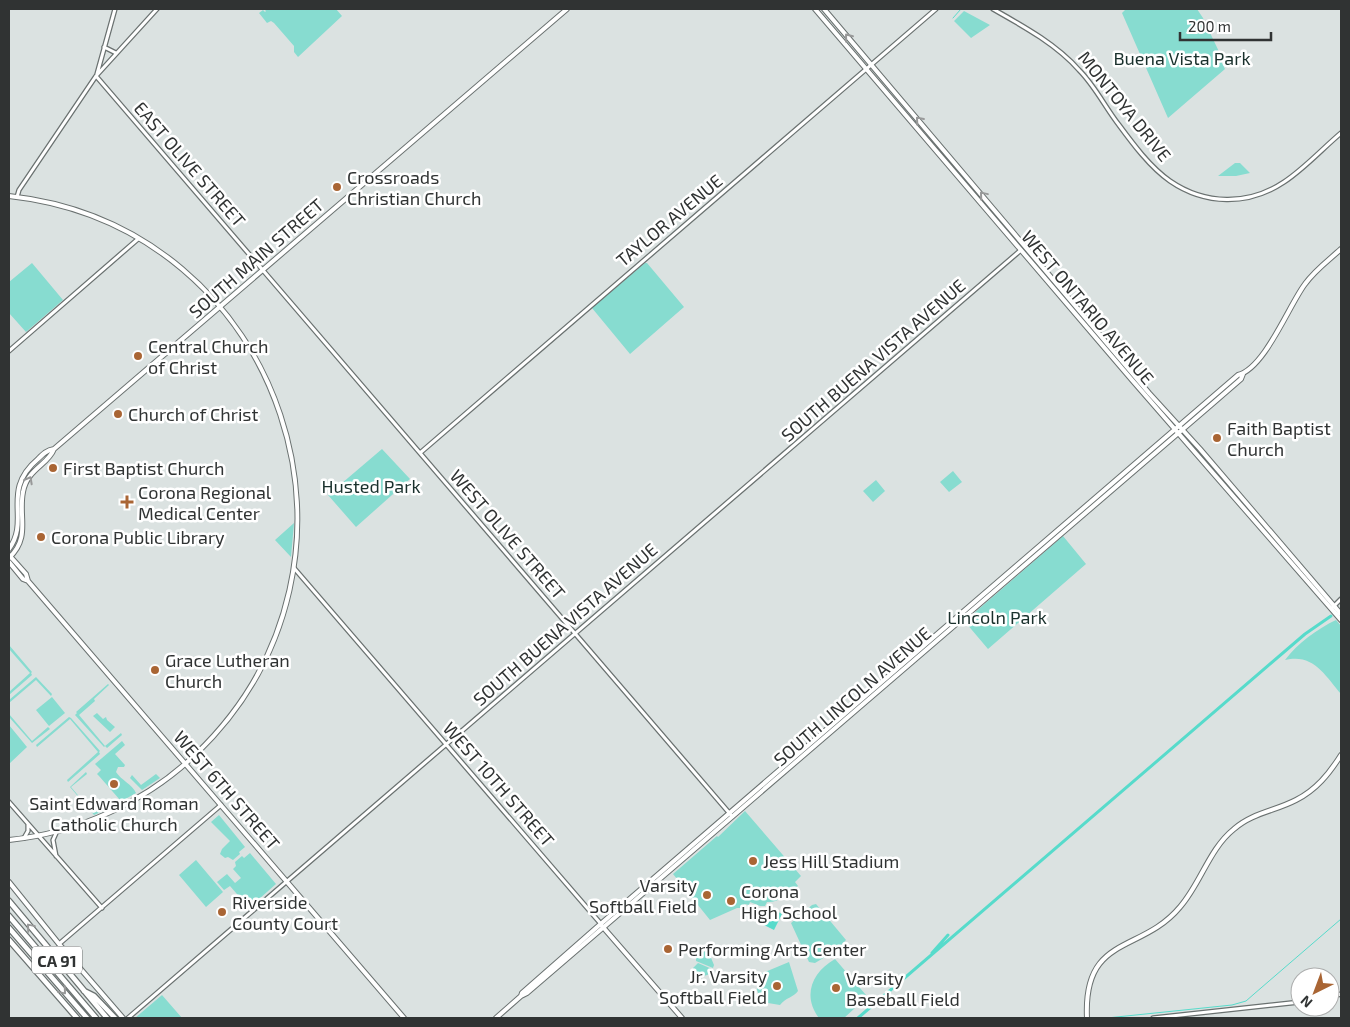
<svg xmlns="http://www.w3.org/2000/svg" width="1350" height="1027" font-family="'Exo 2',sans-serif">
  <rect width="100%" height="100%" fill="#dbe2e1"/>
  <!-- green -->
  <path fill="#87dcd0" d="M264 9H336L342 16 298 57 294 52V46L274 23 271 21 267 23 259 13 263 10 265 12 266 11Z
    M1126 9H1197L1203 18 1222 58 1220 59 1225 69 1168 118 1122 13Z
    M964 11 990 25 971 38 954 21Z
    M1235 163H1240L1250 173 1236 176H1218Z
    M32 263 63 300 26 332 9 313V282Z
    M645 263H647L684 307 630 354 592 308Z
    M382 449 410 479 356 527 328 495Z
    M953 471 962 482 949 492 940 482Z
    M876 480 885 491 873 502 863 491Z
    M294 523 291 557 275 540Z
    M1063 536 1086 564 988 649 966 623V620Z
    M1336 620 1341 626V694C1325 675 1313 653 1285 660 1298 643 1317 629 1336 620Z
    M9 645 32 672 31 673 32 675 9 695V692L30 673 9 649Z
    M36 677 52 694 51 696 36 680 9 703V700Z
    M108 684 109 685 94 699 95 701 79 715 105 746 121 733 122 735 107 748 105 746 104 747 75 715 77 713 76 712Z
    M52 697 65 713 49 726 36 710Z
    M97 713 103 719 106 717 107 720 115 727 110 732 93 716Z
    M9 714 32 741 48 727 50 729 32 743 9 717Z
    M69 717 71 718 100 751 99 752 100 754 68 782 67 780 98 752 70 719 37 747 36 745Z
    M9 725 27 747 9 764Z
    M122 741 125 745 115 754 125 765 124 767H118L116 772C121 780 132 784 136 793L113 806 112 804 120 800 99 776 97 774 101 770 95 764Z
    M86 772 87 774 71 787 93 813 108 807V809L94 815 70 787Z
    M156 774 160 778 142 790 130 778 132 775 141 785Z
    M745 811 801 876 795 882 798 886C788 893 779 903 767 902L765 906H760L750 902 749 905 745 904 740 908H737L710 920 673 874 717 836 718 837Z
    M219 815 245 847 239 852 240 854 233 860 228 857 225 858 220 854 222 849 230 841 211 822Z
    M250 853 276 884 249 908 230 886 224 890 217 882 227 874 235 883 241 878 233 869 236 866 235 862 242 856 244 858Z
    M196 860 223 892 206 907 179 875Z
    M816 904 846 940 835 951 815 963 809 962 791 923 812 905Z
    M706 951 709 953 714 965 713 968 696 961V955Z
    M835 959 866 995 865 999 844 1018H819C802 996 812 972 835 959Z
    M789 962 798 991C794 997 785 998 780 1005L762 1002 757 990 758 975Z
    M698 963 712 969 710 974 698 978 693 968Z
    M162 995 182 1018H135Z"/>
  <!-- water -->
  <path fill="#57dbcb" d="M773 909 782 914 774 930 764 925Z"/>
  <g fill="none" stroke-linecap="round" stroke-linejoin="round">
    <!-- stream -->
    <path stroke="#57dbcb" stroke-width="1" d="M953 18 961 9
      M1107 1018 1232 1005 1246 1001 1254 994 1341 919"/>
    <!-- canal -->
    <path stroke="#57dbcb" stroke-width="3" d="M932 953 948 935
      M858 1018 1305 634 1331 616"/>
    <defs>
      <path id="minor" d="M993 9C1023 26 1056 44 1079 70 1095 86 1105 107 1119 125 1133 144 1150 167 1170 181 1205 205 1248 206 1284 182 1304 169 1322 149 1341 133
        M104 47 116 53
        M97 74 115 9
        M96 76 731 815
        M17 197 19 190 96 76 157 9
        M9 351 138 239
        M420 453 936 9
        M294 568 601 924
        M1333 607 1341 599
        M9 802 102 908
        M24 838 28 831V824
        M56 856 53 840 57 831
        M59 944 221 805
        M1330 997 1341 994
        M128 1018 1021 250
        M1153 1018 1300 1002"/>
      <path id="major" d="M815 9 1132 380 1341 620
        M824 9 1149 393 1200 449 1341 614
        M9 196C284 226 395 563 196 754 146 802 78 833 9 840
        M9 549C31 519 0 491 38 459 43 454 47 450 54 449
        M9 555 26 574 28 581
        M9 558C31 537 18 517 23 492 27 469 48 465 54 449L567 9
        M9 562 23 579 28 581 404 1018
        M9 882 59 944 123 1018
        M602 926 682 1018
        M521 996 527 993 1211 405 1241 379 1243 374
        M496 1018 521 996 522 993 596 928 1238 375C1265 368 1289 305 1305 284 1315 270 1329 260 1341 249
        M1087 1018C1083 934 1141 954 1180 907 1201 883 1209 849 1234 829 1252 813 1275 811 1296 800 1316 790 1329 774 1341 755"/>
      <path id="highway" d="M9 901 107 1018
        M9 916 96 1018
        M9 928 87 1018
        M9 940 77 1018
        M84 991 94 996 115 1018"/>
    </defs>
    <!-- minor casing -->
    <use href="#minor" stroke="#6a7170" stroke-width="5.5"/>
    <!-- major casing -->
    <use href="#major" stroke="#6a7170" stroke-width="6"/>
    <!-- highway casing -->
    <use href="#highway" stroke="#6a7170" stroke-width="7"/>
    <!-- minor -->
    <use href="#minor" stroke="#fff" stroke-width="3"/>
    <!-- major -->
    <use href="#major" stroke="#fff" stroke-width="4"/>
    <!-- highway -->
    <use href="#highway" stroke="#fff" stroke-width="4.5"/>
  </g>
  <!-- one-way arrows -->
  <defs><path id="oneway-chevron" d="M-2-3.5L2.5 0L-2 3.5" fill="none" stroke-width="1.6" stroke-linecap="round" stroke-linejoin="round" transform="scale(1.25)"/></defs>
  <g stroke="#989999">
    <use href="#oneway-chevron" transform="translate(848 37) rotate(-129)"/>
    <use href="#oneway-chevron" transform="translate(919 120) rotate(-131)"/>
    <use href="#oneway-chevron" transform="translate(983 195) rotate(-130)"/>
    <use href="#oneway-chevron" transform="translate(29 480) rotate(-62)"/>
    <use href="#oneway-chevron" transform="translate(30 927) rotate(-130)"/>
    <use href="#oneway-chevron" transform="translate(63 991) rotate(50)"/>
  </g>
  <!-- markers -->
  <g fill="#a96534" stroke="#fff" stroke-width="2">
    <circle cx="337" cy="187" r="5"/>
    <circle cx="138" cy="356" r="5"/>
    <circle cx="118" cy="414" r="5"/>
    <circle cx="1217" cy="438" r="5"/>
    <circle cx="53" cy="468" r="5"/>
    <path d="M124.5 494.5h5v5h5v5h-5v5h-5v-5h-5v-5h5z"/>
    <circle cx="41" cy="537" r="5"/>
    <circle cx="155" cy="670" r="5"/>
    <circle cx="114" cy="784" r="5"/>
    <circle cx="753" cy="861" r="5"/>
    <circle cx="707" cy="895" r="5"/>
    <circle cx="731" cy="901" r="5"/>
    <circle cx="222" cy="912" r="5"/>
    <circle cx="668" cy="949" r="5"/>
    <circle cx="777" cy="986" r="5"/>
    <circle cx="836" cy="988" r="5"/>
  </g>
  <g text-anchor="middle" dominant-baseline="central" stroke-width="5" stroke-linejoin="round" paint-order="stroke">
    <!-- shield labels -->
    <rect fill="#fff" stroke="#6e7070" stroke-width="1" x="32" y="946.5" width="50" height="27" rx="4"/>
    <g font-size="16" font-weight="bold" fill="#303333">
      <text x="57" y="960">CA 91</text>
    </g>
    <!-- park labels -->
    <g font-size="18" fill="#19302c" stroke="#fff">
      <text x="1182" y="58">Buena Vista Park</text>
      <text x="371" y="486">Husted Park</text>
      <text x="997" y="617">Lincoln Park</text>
    </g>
    <!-- street labels -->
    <g font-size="18" fill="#303333" stroke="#fff">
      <text transform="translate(1125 106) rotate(51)">MONTOYA DRIVE</text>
      <text transform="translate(190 164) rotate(49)">EAST OLIVE STREET</text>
      <text transform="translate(669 220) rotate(-40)">TAYLOR AVENUE</text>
      <text transform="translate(256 258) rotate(-41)">SOUTH MAIN STREET</text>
      <text transform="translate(1088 307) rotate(50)">WEST ONTARIO AVENUE</text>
      <text transform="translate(873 360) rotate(-41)">SOUTH BUENA VISTA AVENUE</text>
      <text transform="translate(508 534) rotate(49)">WEST OLIVE STREET</text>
      <text transform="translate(565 624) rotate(-41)">SOUTH BUENA VISTA AVENUE</text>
      <text transform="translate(852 696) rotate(-41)">SOUTH LINCOLN AVENUE</text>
      <text transform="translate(499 784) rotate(49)">WEST 10TH STREET</text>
      <text transform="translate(227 790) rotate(49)">WEST 6TH STREET</text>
    </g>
    <!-- poi labels -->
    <g font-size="18" fill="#303333" stroke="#fff" text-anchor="start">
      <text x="347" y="177">Crossroads<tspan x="347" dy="21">Christian Church</tspan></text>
      <text x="148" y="346">Central Church<tspan x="148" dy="21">of Christ</tspan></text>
      <text x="128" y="414">Church of Christ</text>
      <text x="1227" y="428">Faith Baptist<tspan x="1227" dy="21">Church</tspan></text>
      <text x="63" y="468">First Baptist Church</text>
      <text x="138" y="492">Corona Regional<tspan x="138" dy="21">Medical Center</tspan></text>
      <text x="51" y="537">Corona Public Library</text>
      <text x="165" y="660">Grace Lutheran<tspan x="165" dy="21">Church</tspan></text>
      <text x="114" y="803" text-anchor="middle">Saint Edward Roman<tspan x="114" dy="21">Catholic Church</tspan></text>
      <text x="763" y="861">Jess Hill Stadium</text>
      <text x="697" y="885" text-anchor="end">Varsity<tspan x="697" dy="21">Softball Field</tspan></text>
      <text x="741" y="891">Corona<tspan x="741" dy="21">High School</tspan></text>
      <text x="232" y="902">Riverside<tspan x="232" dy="21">County Court</tspan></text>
      <text x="678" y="949">Performing Arts Center</text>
      <text x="767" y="976" text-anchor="end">Jr. Varsity<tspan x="767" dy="21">Softball Field</tspan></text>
      <text x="846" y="978">Varsity<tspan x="846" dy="21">Baseball Field</tspan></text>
    </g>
  </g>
  <!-- border -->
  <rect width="1350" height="1027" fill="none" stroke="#303333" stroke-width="20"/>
  <!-- north arrow -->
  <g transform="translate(1315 992) rotate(222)"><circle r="24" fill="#ffffff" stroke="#acadad"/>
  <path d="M0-4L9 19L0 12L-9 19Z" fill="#a96534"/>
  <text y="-8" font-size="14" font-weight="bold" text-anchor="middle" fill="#303333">N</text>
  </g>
  <!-- scale -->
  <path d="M1180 32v8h91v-8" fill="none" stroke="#303333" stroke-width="2.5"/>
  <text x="1188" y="32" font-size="15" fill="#303333" stroke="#ffffff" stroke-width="4" paint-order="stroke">200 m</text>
</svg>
